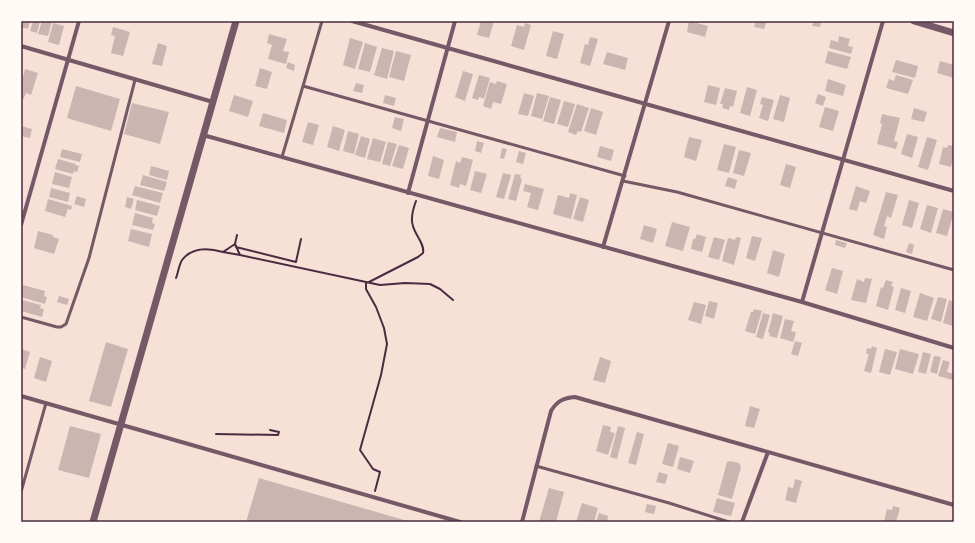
<svg xmlns="http://www.w3.org/2000/svg" width="975" height="543" font-family="'Noto Sans',sans-serif">
  <rect width="100%" height="100%" fill="#f7e1d7"/>
  <!-- building -->
  <path fill="#ccb4b1" d="M21 21H30L28 29 21 27Z
    M33 21H40L37 33 30 31Z
    M42 21H52L48 36 38 34Z
    M481 21H494L489 38 477 35Z
    M689 21 708 26 705 37 687 32Z
    M756 21H767L764 29 754 27Z
    M814 21H821L820 27 812 26Z
    M53 23 64 26 59 45 48 42Z
    M525 23 531 25 524 50 511 46 517 25 524 27Z
    M113 27 130 32 123 56 111 53 115 36 111 35Z
    M553 31 564 34 557 59 546 56Z
    M269 34 287 39 283 51 289 52 286 64 268 59 272 45 267 43Z
    M839 36 850 39 848 46 853 47 851 54 829 48 831 40 838 42Z
    M590 37 598 39 590 66 580 63 585 44 588 45Z
    M350 38 363 42 355 69 343 65Z
    M158 43 167 46 162 66 152 64Z
    M365 43 377 47 370 72 358 69Z
    M382 48 394 51 387 79 374 75Z
    M396 51 411 55 404 81 389 77Z
    M828 51 851 57 847 69 825 63Z
    M607 52 628 58 625 70 603 64Z
    M896 60 918 66 915 78 892 72Z
    M940 61 954 65V78L937 73Z
    M288 62 295 65 294 71 286 68Z
    M260 68 272 72 267 89 255 86Z
    M25 69 38 73 31 95 26 93 23 100 21 99V84Z
    M463 71 473 74 465 101 455 97Z
    M479 75 490 78 484 99 479 97 478 100 472 98Z
    M896 75 913 80 908 94 886 88 889 79 894 81Z
    M828 79 846 85 843 96 825 91Z
    M497 81 507 84 501 104 493 102 491 109 483 106 490 82 496 84Z
    M356 83 364 85 362 93 353 91Z
    M708 85 720 88 716 105 704 102Z
    M76 86 120 99 111 131 67 118Z
    M747 87 757 90 750 116 740 113Z
    M725 88 737 91 733 107 730 106 729 110 722 108 723 104H720Z
    M524 93 534 96 528 116 518 114Z
    M537 93 549 96 542 119 531 116Z
    M818 94 826 97 823 106 815 103Z
    M234 95 253 101 248 117 229 111Z
    M385 95 396 98 394 106 383 103Z
    M780 95 790 98 784 122 773 119Z
    M550 97 561 100 554 124 543 121Z
    M762 97 774 100 768 121 759 118 763 105 760 104Z
    M564 101 575 104 568 127 557 124Z
    M132 103 169 112 160 144 124 134Z
    M577 104 589 108 581 132 578 131 576 135 568 132Z
    M825 107 839 111 833 131 819 127Z
    M591 108 603 112 596 135 584 131Z
    M914 108 927 112 924 122 911 119Z
    M263 113 287 120 284 133 259 126Z
    M882 114 900 118 894 141 898 142 896 149 877 144 882 124 880 123Z
    M395 117 404 119 401 131 392 128Z
    M308 122 319 125 313 145 302 142Z
    M21 126 32 129 30 138 21 136Z
    M333 126 345 130 339 151 327 147Z
    M440 128 457 132 455 142 437 137Z
    M348 131 359 134 354 154 343 151Z
    M907 134 918 137 912 158 901 154Z
    M361 136 370 139 365 158 355 155Z
    M689 137 702 140 696 161 684 157Z
    M927 137 937 140 928 170 918 167Z
    M373 138 386 142 380 162 367 159Z
    M477 141 484 143 481 153 475 151Z
    M388 142 397 144 390 166 382 164Z
    M724 144 736 147 729 173 717 170Z
    M399 145 409 148 403 169 392 166Z
    M948 145 954 146V155L951 167 939 164 943 147 947 148Z
    M600 146 614 150 611 161 597 157Z
    M502 148 507 149 504 159 500 158Z
    M62 149 82 154 80 162 60 157Z
    M739 150 751 153 744 176 733 173Z
    M519 151 526 153 523 164 516 162Z
    M433 156 444 160 439 179 428 176Z
    M462 157 473 160 466 186 460 184 459 188 450 185 456 161 460 163Z
    M58 159 76 164 75 165 79 166 77 172 74 171 73 174 55 169Z
    M786 164 796 167 790 188 780 185Z
    M151 166 169 171 167 180 149 175Z
    M475 171 487 174 481 193 470 190Z
    M55 172 72 177 69 188 52 184Z
    M503 173 511 175 504 199 496 197Z
    M515 174 521 175 520 178 522 179 516 201 508 199Z
    M143 175 167 182 164 191 140 185Z
    M728 177 737 180 735 189 725 186Z
    M525 184 544 189 538 210 527 207 531 193 523 191Z
    M135 186 163 193 160 203 132 195Z
    M856 186 870 191 866 203 860 201 857 211 849 209Z
    M51 188 70 193 68 202 49 197Z
    M886 192 898 195 891 218 887 216 884 226 887 227 884 239 873 235Z
    M570 193 577 195 571 219 553 214 558 195 569 198Z
    M77 196 86 199 84 207 74 204Z
    M127 197 134 199 131 209 125 207Z
    M580 197 589 200 583 222 573 219Z
    M48 199 72 206 71 210 68 209 65 217 45 211Z
    M137 200 160 206 157 216 135 210Z
    M909 200 919 203 912 228 902 225Z
    M927 205 938 208 931 233 920 229Z
    M943 209 954 212 947 236 936 233Z
    M135 213 153 218 152 223 155 224 153 230 132 225Z
    M672 222 690 227 683 251 665 246Z
    M644 225 657 229 653 243 640 239Z
    M131 229 152 234 149 247 128 241Z
    M38 231 53 235V237L59 239 54 254 34 248Z
    M697 234 706 237 702 252 691 249 693 239H695Z
    M752 236 762 238 755 261 746 258Z
    M714 237 725 240 719 260 708 257Z
    M736 237 741 238 734 265 722 261 728 238 735 240Z
    M836 240 847 243 845 248 835 245Z
    M909 243 914 245 912 254 906 252Z
    M773 250 785 254 779 277 767 273Z
    M832 268 843 271 837 294 825 290Z
    M865 278 872 279 866 303 851 300 857 279 864 282Z
    M886 280 893 282 891 286 894 287 888 310 876 306 881 287 883 288Z
    M23 285 45 291 44 296 47 297 45 304 21 297Z
    M901 288 911 291 905 313 895 310Z
    M920 293 934 298 927 321 913 317Z
    M59 296 69 299 67 305 57 302Z
    M938 297 947 299 941 322 931 319Z
    M22 300 41 305 40 308 44 309 42 317 21 311Z
    M949 300 954 302 953 326 943 323Z
    M709 301 718 303 714 319 705 316Z
    M694 302 706 305 701 324 688 320Z
    M754 309 762 311 755 334 745 331 751 312H753Z
    M763 313 770 315 763 339 756 337Z
    M773 313 783 316 777 338 769 336 770 333 768 332Z
    M785 319 794 321 791 331 796 332 793 342 780 338Z
    M795 341 802 343 798 356 791 354Z
    M106 342 128 349 111 407 89 401Z
    M872 346 877 348 871 373 864 371 869 354H866L867 348 871 349Z
    M21 349 30 352 25 369 21 368Z
    M885 349 897 352 890 375 879 372Z
    M900 349 919 354 913 374 895 369Z
    M923 352 931 354 926 374 918 372Z
    M934 356 941 357 937 374 930 372Z
    M40 357 52 361 46 382 34 378Z
    M600 357 611 361 605 383 593 380Z
    M943 360 950 362 947 372 954 374 953 380 938 376Z
    M750 406 760 409 754 428 745 426Z
    M603 425 611 427 610 432 615 433 608 455 596 451Z
    M70 426 101 434 89 478 58 470Z
    M618 426 625 428 617 459 610 457Z
    M637 432 644 434 636 465 628 463Z
    M668 443 679 446 673 467 662 464Z
    M680 457 694 461 690 473 677 469Z
    M730 461 739 463 741 467 732 499 718 495 727 462Z
    M659 472 668 475 665 484 656 482Z
    M259 478 411 522H246Z
    M795 479 802 481 796 503 785 500 788 487 793 488Z
    M549 488 564 492 556 522H539Z
    M717 498 735 503 731 516 713 512Z
    M582 503 598 508 594 522H576Z
    M647 504 656 506 654 514 645 512Z
    M893 506 900 508 896 522H884L887 509 892 510Z
    M599 513 608 516 607 522H596Z"/>
  <g fill="none" stroke-linecap="round" stroke-linejoin="round">
    <!-- path -->
    <path stroke="#4a2c40" stroke-width="2" d="M235 244 237 235
      M236 247 296 262 301 239
      M240 255 380 285 405 283 430 284 440 289 453 300
      M176 278C178 273 179 265 182 260 192 247 209 248 223 252L235 244 240 255 223 252
      M366 282V289L376 307 384 328 387 344 381 375 360 450 373 469 380 472 375 491
      M369 282 418 257 423 253C425 244 415 235 413 226 410 218 413 209 416 201
      M270 430 279 432
      M216 434 278 435 279 432"/>
    <!-- service -->
    <path stroke="#755966" stroke-width="3" d="M303 86 322 21
      M282 157 303 86 625 176
      M623 181 677 192 954 270
      M21 317 57 327H61L66 324 89 258 135 80
      M536 466 669 503 729 522
      M21 492 46 403"/>
    <!-- minor -->
    <path stroke="#755966" stroke-width="4" d="M352 21 954 191
      M21 46 213 102
      M203 135 802 302 954 348
      M408 193 455 21
      M21 225 79 21
      M603 247 669 21
      M802 302 883 21
      M21 396 460 522
      M522 522 551 411C557 401 563 398 575 397L954 505
      M742 522 768 452"/>
    <!-- tertiary -->
    <path stroke="#755966" stroke-width="7" d="M914 21 954 33
      M93 522 236 21"/>
  </g>
  <!-- border -->
  <rect width="975" height="543" fill="none" stroke="#fffaf5" stroke-width="44"/>
  <rect x="22" y="22" width="931" height="499" fill="none" stroke="#4a2c40" stroke-width="1.5"/>
</svg>
